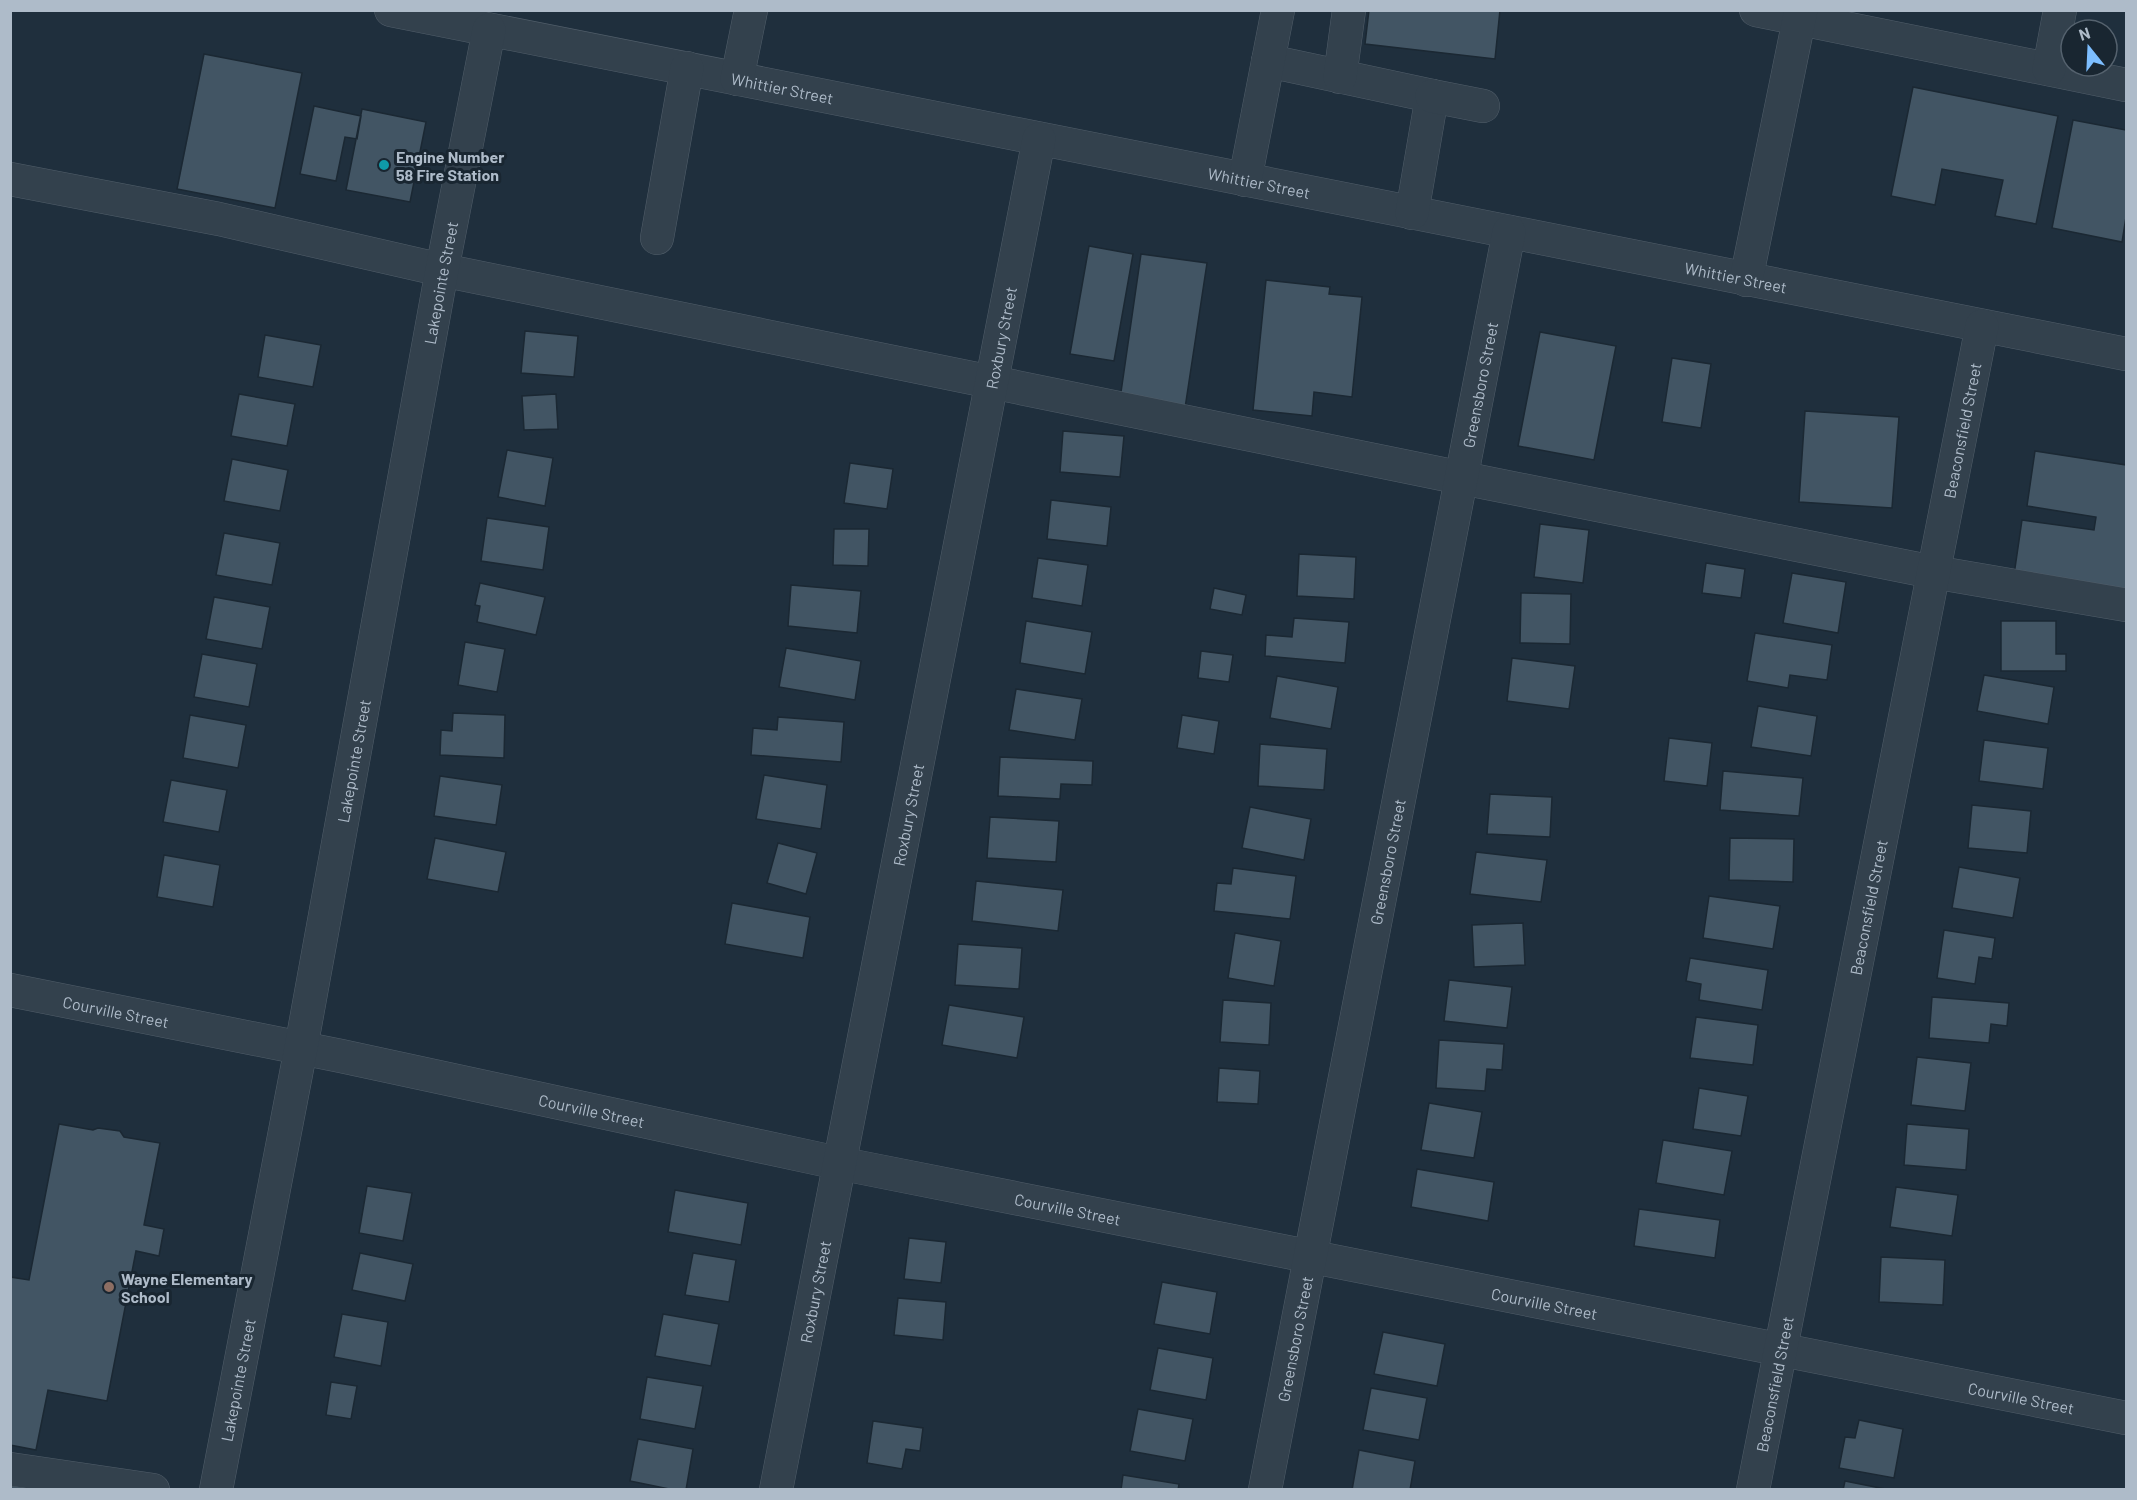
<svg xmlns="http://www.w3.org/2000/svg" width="2137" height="1500" font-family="Barlow,sans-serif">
  <rect width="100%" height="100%" fill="#1f2f3d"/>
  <!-- building -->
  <path fill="#425564" stroke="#1b2833" stroke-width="1.5" d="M1369 10H1500L1495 59 1365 44Z
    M204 54 302 73 275 208 177 189Z
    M1913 87 2058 116 2036 224 1995 216 2003 180 1942 169 1935 205 1891 196Z
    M314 106 361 116 357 139 345 137 336 181 300 174Z
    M362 109 426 122 410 202 346 190Z
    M2073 120 2126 130V217L2122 242 2052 228Z
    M1089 246 1133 254 1114 361 1070 354Z
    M1141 254 1207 263 1185 408 1120 399Z
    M1266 280 1330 287 1329 294 1362 297 1352 397 1314 392 1312 416 1253 410Z
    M525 331 578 336 574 377 521 373Z
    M1540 332 1616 346 1594 460 1518 446Z
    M265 335 321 345 313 387 258 377Z
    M1672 358 1711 364 1701 428 1662 422Z
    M239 394 295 404 287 446 231 436Z
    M556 394 558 429 524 430 522 396Z
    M1805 411 1899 417 1892 508 1799 502Z
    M1063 431 1124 436 1120 477 1060 472Z
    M507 450 553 458 545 506 498 497Z
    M2035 451 2126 465V593L2014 575 2022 520 2094 530 2096 517 2027 506Z
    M232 459 288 470 280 511 224 501Z
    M850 463 893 469 887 509 844 503Z
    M1051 500 1111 507 1107 546 1047 539Z
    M487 518 549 527 543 570 481 561Z
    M1540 524 1589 530 1583 583 1534 577Z
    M834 529H869L868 566 833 565Z
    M224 533 280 543 272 585 216 575Z
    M1299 554 1356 557 1354 599 1297 596Z
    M1038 558 1088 565 1082 606 1032 598Z
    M1706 563 1745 569 1741 598 1702 593Z
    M1792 573 1846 582 1838 633 1783 623Z
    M480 583 545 597 536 635 477 622 480 606 475 605Z
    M791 585 861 591 857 633 788 626Z
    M1214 588 1246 595 1242 615 1210 609Z
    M1521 593 1571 594 1570 644 1520 643Z
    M214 597 270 607 262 649 206 639Z
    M1294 618 1349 622 1345 663 1265 656 1266 635 1292 637Z
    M1026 621 1092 632 1085 674 1020 663Z
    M2001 621H2056V654H2066V671H2001Z
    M1755 633 1832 645 1827 680 1790 675 1788 688 1747 681Z
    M465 642 505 649 497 692 458 685Z
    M786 648 861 661 855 700 779 687Z
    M1201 651 1233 655 1229 682 1198 678Z
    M202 654 257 664 249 707 194 697Z
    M1512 658 1575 666 1569 709 1507 701Z
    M1984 675 2054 687 2048 724 1977 711Z
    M1277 676 1338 687 1331 729 1270 718Z
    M1016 689 1082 699 1075 740 1009 730Z
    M1758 706 1817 716 1811 756 1751 747Z
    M453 713 505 715 504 758 440 755 441 730 452 731Z
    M190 715 246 725 238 768 183 758Z
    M1182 715 1219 721 1214 754 1177 748Z
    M778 717 844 722 841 762 751 755 753 728 777 730Z
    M1669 738 1712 743 1707 786 1664 781Z
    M1984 740 2048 748 2043 789 1979 781Z
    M1260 744 1327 749 1324 790 1258 786Z
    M1000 757 1093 761 1092 785 1061 784 1060 799 998 796Z
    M1723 771 1803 778 1799 816 1720 810Z
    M764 775 827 785 821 829 756 819Z
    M440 776 502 785 496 825 434 816Z
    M171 780 227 790 219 832 163 822Z
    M1490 794 1552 797 1550 837 1487 834Z
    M1972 805 2031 811 2027 853 1968 848Z
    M1250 807 1311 819 1304 860 1242 848Z
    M990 817 1059 821 1056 862 987 858Z
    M435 838 506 852 498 892 427 879Z
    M1730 838 1794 839 1793 882 1729 880Z
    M778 843 817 853 806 894 767 883Z
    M1476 852 1547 860 1541 902 1470 894Z
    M164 855 220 865 213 907 157 897Z
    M1959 867 2020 878 2013 918 1952 908Z
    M1233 868 1296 876 1290 919 1214 911 1217 883 1231 884Z
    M976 881 1063 890 1058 931 972 921Z
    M1709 896 1780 906 1773 949 1703 938Z
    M732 903 810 917 803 958 725 944Z
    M1523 923 1525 965 1474 967 1472 925Z
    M1944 930 1995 938 1992 959 1979 957 1975 984 1937 978Z
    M1235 933 1281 941 1274 986 1228 978Z
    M958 944 1022 948 1019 989 955 985Z
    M1690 958 1768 970 1762 1010 1699 1000 1701 984 1686 981Z
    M1449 980 1512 987 1507 1028 1444 1021Z
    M1932 997 2009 1003 2007 1026 1991 1024 1989 1043 1929 1038Z
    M1223 1000 1271 1003 1269 1045 1220 1042Z
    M949 1005 1024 1017 1017 1058 942 1045Z
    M1696 1017 1758 1025 1753 1065 1690 1058Z
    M1439 1040 1504 1044 1502 1070 1487 1069 1485 1091 1436 1088Z
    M1917 1057 1971 1063 1965 1111 1911 1105Z
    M1219 1068 1260 1071 1258 1104 1217 1102Z
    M1699 1088 1748 1096 1741 1136 1693 1129Z
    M1429 1103 1482 1112 1474 1158 1421 1150Z
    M59 1124 93 1130 98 1128 120 1131 124 1137 160 1143 144 1225 164 1229 159 1256 136 1251 107 1401 48 1390 36 1450 10 1445V1277L29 1280Z
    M1907 1124 1969 1129 1966 1170 1904 1165Z
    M1663 1140 1732 1151 1724 1195 1656 1183Z
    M1417 1169 1494 1182 1488 1221 1411 1207Z
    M367 1186 412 1193 403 1241 359 1233Z
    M1896 1187 1958 1195 1952 1236 1890 1227Z
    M675 1190 748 1203 741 1245 668 1232Z
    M1639 1209 1720 1220 1715 1258 1634 1246Z
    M909 1238 946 1242 941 1283 904 1279Z
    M360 1253 413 1264 405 1301 352 1290Z
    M693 1253 736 1260 729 1302 685 1295Z
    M1881 1257 1945 1260 1943 1305 1879 1302Z
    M1162 1282 1217 1292 1210 1334 1154 1324Z
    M898 1298 946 1302 943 1340 894 1335Z
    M342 1314 388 1322 381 1366 334 1357Z
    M663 1314 719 1324 711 1366 655 1356Z
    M1383 1332 1445 1344 1437 1386 1374 1374Z
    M1158 1348 1213 1358 1206 1400 1150 1390Z
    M647 1377 703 1386 695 1429 640 1419Z
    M331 1382 357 1386 351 1419 326 1415Z
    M1371 1388 1427 1398 1419 1440 1363 1430Z
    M1138 1409 1193 1419 1185 1461 1130 1451Z
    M1859 1420 1903 1429 1894 1478 1839 1468 1845 1437 1855 1438Z
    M873 1421 923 1428 920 1451 906 1449 902 1469 867 1463Z
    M638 1439 693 1449 686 1490H674L630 1481Z
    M1359 1450 1415 1461 1410 1490H1352Z
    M1123 1475 1179 1484 1178 1490H1121Z
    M1845 1481 1890 1490H1843Z
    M10 1485 34 1489 10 1490Z"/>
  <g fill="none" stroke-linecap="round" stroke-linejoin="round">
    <defs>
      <g id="minor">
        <path id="s1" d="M391 10 2126 354"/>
        <path d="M1756 10 2126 85"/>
        <path d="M1268 61 1432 96 1412 213"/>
        <path d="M2049 69 2060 10"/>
        <path d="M1340 77 1349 10"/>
        <path d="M737 79 751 10"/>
        <path d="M1432 96 1483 106"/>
        <path d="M10 179 219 219 442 270 1462 478 1933 572 2126 605"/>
        <path d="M1245 180 1278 10"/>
        <path d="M657 238 687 68"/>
        <path d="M1746 280 1801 10"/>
        <path id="s2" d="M10 990 341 1056 838 1163 2126 1418"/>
        <path d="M10 1469 153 1490"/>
        <path id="s3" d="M216 1490 301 1048 442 270 489 30"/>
        <path id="s4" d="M776 1490 1039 139"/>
        <path id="s5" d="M1265 1490 1509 232"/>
        <path id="s6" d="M1753 1490 1982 326"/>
      </g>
    </defs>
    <!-- minor casing -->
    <use href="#minor" stroke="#515e6a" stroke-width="34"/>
    <!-- minor -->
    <use href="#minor" stroke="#33414d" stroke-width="33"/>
  </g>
  <!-- markers -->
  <circle fill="#0f9aa8" stroke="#192631" stroke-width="2" cx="384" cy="165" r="6"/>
  <circle fill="#8d6e63" stroke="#192631" stroke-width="2" cx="109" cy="1287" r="6"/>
  <g text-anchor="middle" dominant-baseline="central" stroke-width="6" stroke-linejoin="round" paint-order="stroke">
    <!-- street labels -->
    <g font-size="16" fill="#aebbc9" stroke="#192631">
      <text stroke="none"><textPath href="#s1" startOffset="399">Whittier Street</textPath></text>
      <text stroke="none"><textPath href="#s1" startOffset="885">Whittier Street</textPath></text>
      <text stroke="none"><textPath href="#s1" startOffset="1371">Whittier Street</textPath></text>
      <text stroke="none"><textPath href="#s3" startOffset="1228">Lakepointe Street</textPath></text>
      <text stroke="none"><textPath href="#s4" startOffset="1174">Roxbury Street</textPath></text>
      <text stroke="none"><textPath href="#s5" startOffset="1126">Greensboro Street</textPath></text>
      <text stroke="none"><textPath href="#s6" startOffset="1080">Beaconsfield Street</textPath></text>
      <text stroke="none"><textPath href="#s3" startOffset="742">Lakepointe Street</textPath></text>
      <text stroke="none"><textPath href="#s4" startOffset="688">Roxbury Street</textPath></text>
      <text stroke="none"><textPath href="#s5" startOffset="640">Greensboro Street</textPath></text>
      <text stroke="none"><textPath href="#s6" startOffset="594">Beaconsfield Street</textPath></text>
      <text stroke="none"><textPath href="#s2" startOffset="108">Courville Street</textPath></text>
      <text stroke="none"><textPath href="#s2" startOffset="594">Courville Street</textPath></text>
      <text stroke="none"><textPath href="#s2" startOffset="1080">Courville Street</textPath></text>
      <text stroke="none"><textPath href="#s4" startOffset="202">Roxbury Street</textPath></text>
      <text stroke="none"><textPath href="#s2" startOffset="1566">Courville Street</textPath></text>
      <text stroke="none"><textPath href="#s5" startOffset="154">Greensboro Street</textPath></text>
      <text stroke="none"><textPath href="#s3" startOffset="112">Lakepointe Street</textPath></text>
      <text stroke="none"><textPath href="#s6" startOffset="108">Beaconsfield Street</textPath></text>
      <text stroke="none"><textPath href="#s2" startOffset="2052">Courville Street</textPath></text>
    </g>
    <!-- poi labels -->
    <g font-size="16" font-weight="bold" fill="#aebbc9" stroke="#192631" text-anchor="start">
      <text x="396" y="156">Engine Number<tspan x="396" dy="18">58 Fire Station</tspan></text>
      <text x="121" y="1278">Wayne Elementary<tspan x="121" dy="18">School</tspan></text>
    </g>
  </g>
  <!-- border -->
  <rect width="2137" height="1500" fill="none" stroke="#aebbc9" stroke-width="24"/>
  <!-- north arrow -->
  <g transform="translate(2089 48) rotate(342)"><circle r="28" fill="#192631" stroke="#55626e" stroke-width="1.5"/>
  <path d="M0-4.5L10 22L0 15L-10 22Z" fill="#7dbeff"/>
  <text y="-9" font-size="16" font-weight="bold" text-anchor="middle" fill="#aebbc9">N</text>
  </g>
</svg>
